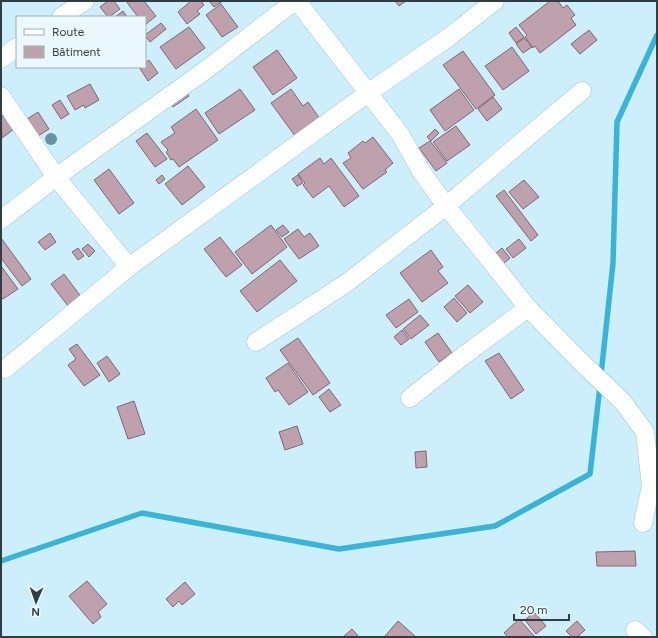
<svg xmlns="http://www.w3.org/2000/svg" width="658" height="638" font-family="Figtree,sans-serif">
  <rect width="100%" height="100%" fill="#cdeefb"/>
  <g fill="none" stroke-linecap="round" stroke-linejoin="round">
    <!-- stream -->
    <path stroke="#38b4da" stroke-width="5.5" d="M601 375 613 263 617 122 657 35
      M1 561 142 513 339 549 495 526 590 474 600 386"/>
  </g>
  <!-- building -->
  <path fill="#bfa1ae" stroke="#816671" d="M108 1H114L120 9 109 17H108L100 7Z
    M126 1H144L156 16 145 25V17H138Z
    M191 1H201L204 5 197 11 200 14 187 24 178 12Z
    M209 1H223L214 7Z
    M395 1H406L399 6Z
    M550 1H558L563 8 567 5 575 15 571 18 576 25 540 53 535 46 533 48 525 37 527 35 519 25Z
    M221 4 238 27 222 37 206 15Z
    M123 11 127 17H115Z
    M161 23 166 29 150 42 145 35Z
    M189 27 205 48 176 69 160 47Z
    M516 27 524 37 516 43 509 33Z
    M589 30 597 40 580 54 571 44Z
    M524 38 532 47 523 53 516 44Z
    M512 47 529 71 503 90 485 66Z
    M277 50 297 78 273 95 253 67Z
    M463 51 495 95 476 109 443 65Z
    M149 60 158 73 148 81 139 67H145V63Z
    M90 84 99 100 85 108 84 105 75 110 67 96Z
    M184 89 189 96 173 107 168 100Z
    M240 89 255 110 219 134 205 113Z
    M291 89 303 106 308 102 323 123 298 140 271 103Z
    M459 89 474 110 445 131 430 110Z
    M493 97 502 109 487 121 478 109Z
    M60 100 69 114 61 119 52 105Z
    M196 109 218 140 179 167 173 159 171 160 166 152 168 150 161 142 175 133 171 127Z
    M38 112 49 129 38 136 27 119Z
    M7 113 17 127 2 138 1 114 3 117Z
    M456 126 470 145 447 161 433 142Z
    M435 129 439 133 431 141 427 137Z
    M147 133 167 159 155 167 136 141Z
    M373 137 393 163 385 170 387 172 363 189 343 163 351 158 348 153 363 141 365 143Z
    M430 141 447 163 436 171 419 148Z
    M320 158 324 164 331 158 359 196 344 207 329 186 313 198 303 185 305 183 298 174Z
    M188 166 205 187 182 205 165 184Z
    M109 169 134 203 119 214 94 180Z
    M162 175 165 179 159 184 156 180Z
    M298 175 303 183 297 186 292 179Z
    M524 180 539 197 523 209 509 192Z
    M504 190 538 235 531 241 496 196Z
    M271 225 287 247 252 274 235 252Z
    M283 225 289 232 282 237 276 230Z
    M298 229 304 237 310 233 319 246 299 259 284 239Z
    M50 233 56 242 45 250 38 242Z
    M220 237 242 265 226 277 204 249Z
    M1 238 31 279 22 286 1 258Z
    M519 239 526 248 513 258 506 249Z
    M88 244 95 251 89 257 82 249Z
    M78 248 84 256 78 260 72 252Z
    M502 248 510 258 503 264 495 254Z
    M431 250 443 267 438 271 448 283 422 302 400 273Z
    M280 260 297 281 257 312 240 291Z
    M1 266 18 289 3 299 1 297Z
    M64 274 85 302 72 311 51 284Z
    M468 285 483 302 470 313 455 296Z
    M454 298 467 313 457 322 444 307Z
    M409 299 418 312 396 328 386 315Z
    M420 315 429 325 411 339 403 329Z
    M402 330 409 339 401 345 394 337Z
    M438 333 452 353 439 362 425 342Z
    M298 338 330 383 313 395 280 350Z
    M77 344 100 375 84 386 68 365 76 359 69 349Z
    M499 353 524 390 511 399 485 361Z
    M107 356 120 374 109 382 97 363Z
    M288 363 308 392 289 405 278 390 275 392 266 378Z
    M329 389 341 405 330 412 319 397Z
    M134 401 145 434 128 439 117 407Z
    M297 426 303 444 285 450 279 432Z
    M426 451 427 467 416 468 415 452Z
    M635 551 636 566H597L596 552Z
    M87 581 107 604 98 612 101 617 93 624 69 596Z
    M185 582 195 594 182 605 179 601 173 607 166 599Z
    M534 612 546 626 536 634 525 620Z
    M519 619 535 637H508L504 633Z
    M398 621 415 636 414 637H387L385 636Z
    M577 621 585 630 577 637H572L566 631Z
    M352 629 359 637H343Z"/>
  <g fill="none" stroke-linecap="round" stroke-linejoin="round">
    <defs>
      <path id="minor" d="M297 1 400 134 421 171 446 206 489 259 528 308 582 363 622 401 645 432 651 486 643 523
        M61 17 85 1
        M1 59 17 47
        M1 96 56 177 129 267
        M1 220 56 177 207 69 295 1
        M256 342 348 282 446 206 582 91
        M5 369 129 267 368 93 449 37 495 1
        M410 398 463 356 528 308
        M635 630 643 637"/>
    </defs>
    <!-- minor casing -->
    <use href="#minor" stroke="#a5c6d2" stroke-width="19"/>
    <!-- minor -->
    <use href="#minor" stroke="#fff" stroke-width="18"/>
  </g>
  <!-- trees -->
  <circle fill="#6893a2" cx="51" cy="139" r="6"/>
  <!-- border -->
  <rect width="658" height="638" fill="none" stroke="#303e43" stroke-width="4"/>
  <!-- legend -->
  <rect x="16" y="16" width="130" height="52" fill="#ebf8fd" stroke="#a0aeb3"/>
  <rect x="24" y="29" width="20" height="6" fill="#ffffff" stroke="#a0aeb3"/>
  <text x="52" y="36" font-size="12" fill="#303e43">Route</text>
  <rect x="24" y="46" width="20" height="12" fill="#bfa1ae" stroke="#a0aeb3"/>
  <text x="52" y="56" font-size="12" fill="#303e43">Bâtiment</text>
  <!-- north arrow -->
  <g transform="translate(36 602) rotate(182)" stroke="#ebf8fd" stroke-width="3" paint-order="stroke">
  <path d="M0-3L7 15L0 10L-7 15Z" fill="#303e43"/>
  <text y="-6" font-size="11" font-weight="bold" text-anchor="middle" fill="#303e43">N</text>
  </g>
  <!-- scale -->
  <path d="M514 614v6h55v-6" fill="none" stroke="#303e43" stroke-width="2"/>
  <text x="520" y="614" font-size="12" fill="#303e43" stroke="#ebf8fd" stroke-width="3" paint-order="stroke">20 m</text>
</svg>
